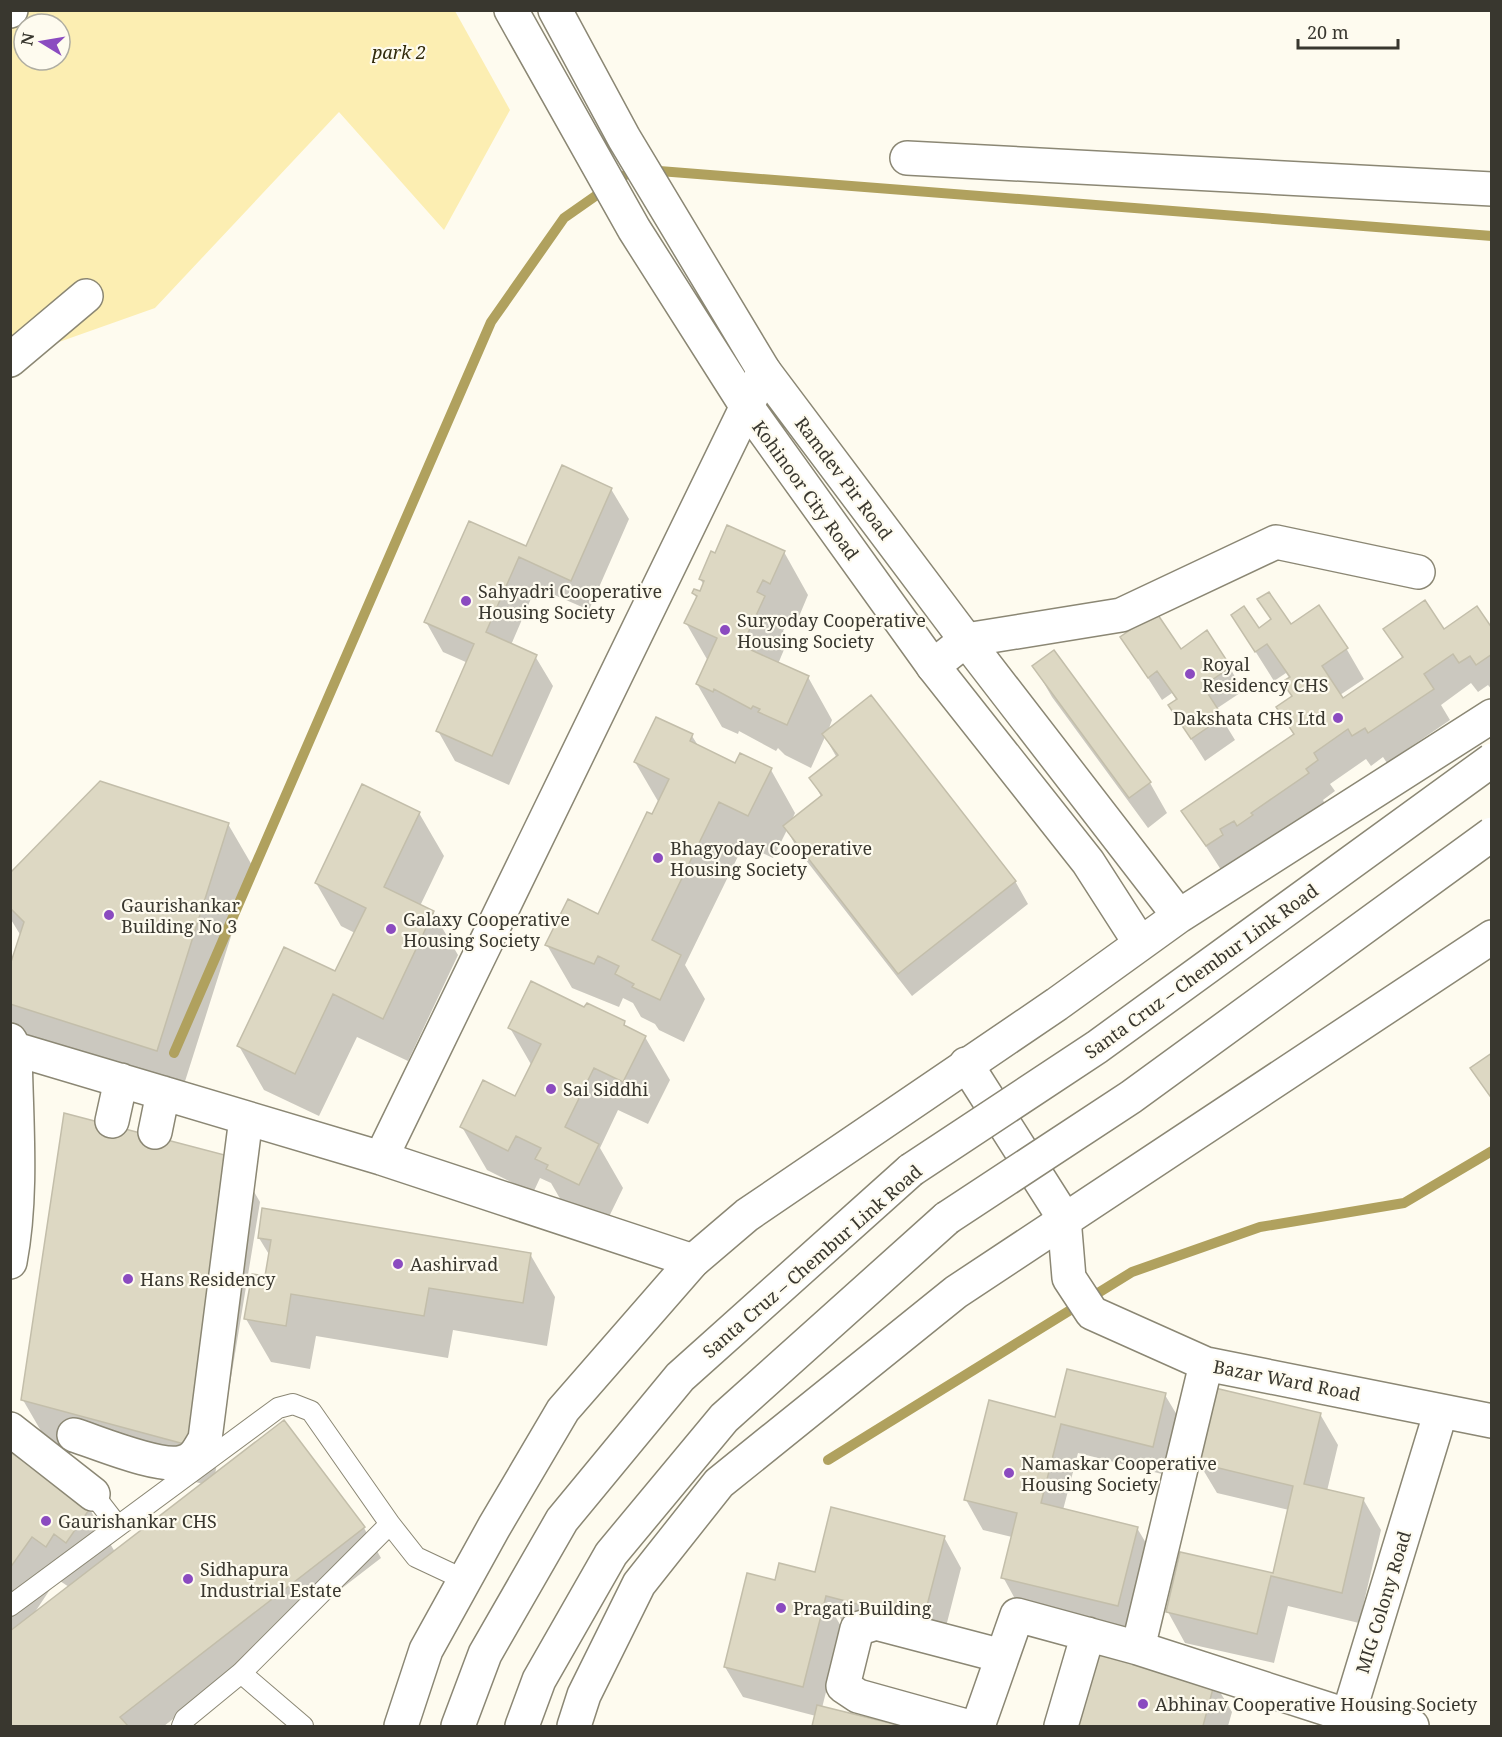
<svg xmlns="http://www.w3.org/2000/svg" width="1502" height="1737" font-family="'Noto Serif',serif">
  <rect width="100%" height="100%" fill="#fefbef"/>
  <!-- green -->
  <path fill="#fceeb2" fill-rule="evenodd" d="M13 10 455 11 510 110 444 230 339 112 155 308 11 359V12ZM24 24H60V60H24Z"/>
  <!-- shadow -->
  <path fill="#0003" fill-rule="evenodd" d="M611 489 629 519 589 610 536 587 511 645 535 656 553 686 509 785 455 761 438 731 468 663 443 652 426 622Z
    M784 552 808 595 795 626 787 623 783 631 788 640 778 664 808 677 832 720 828 731 1015 881 1028 904 912 996 798 850 787 830 773 858 744 844 685 965 705 999 684 1042 659 1030 655 1024 641 1017 633 1003 623 998 619 1007 572 988 547 945 598 916 653 816 659 803 635 762 692 736 699 747 736 765 771 770 795 813 791 822 822 798 811 778 837 758 825 737 811 768 785 755 778 748 776 751 739 731 738 734 722 727 697 684 708 661 686 623 697 599 694 593H701L704 585 700 579Z
    M1260 600 1290 626 1346 648 1364 679 1340 695 1343 700 1403 659 1385 629 1492 630V690L1488 685 1478 692 1471 683 1441 705 1450 720 1387 763 1383 757 1371 766 1366 759 1330 784 1335 791 1323 800 1325 804 1225 876 1183 811 1294 735 1278 708 1293 697 1290 679 1286 673 1274 681 1233 616 1258 630 1272 620Z
    M1122 638 1180 651 1230 668 1243 691 1216 709 1235 740 1205 761 1170 706 1177 701 1172 693 1162 700Z
    M1054 652 1150 783 1167 813 1148 828 1052 697 1034 666Z
    M419 813 444 856 420 906 433 912 458 955 408 1061 357 1037 319 1116 264 1090 239 1046 336 973 355 933 341 926 316 883Z
    M228 824 253 867 181 1094 25 1044 10 1018V969L21 936 10 918V875Z
    M585 1009 624 1023 628 1029 645 1037 670 1080 648 1124 618 1110 600 1148 623 1188 604 1227 562 1202 551 1183 540 1178 533 1193 487 1170 462 1127 516 1098 532 1066 510 1028Z
    M235 1159 260 1202 215 1475 283 1422 364 1528 381 1558 164 1726H10V1454L89 1508 115 1552 203 1484 48 1443 23 1400ZM57 1579 69 1587 33 1615Z
    M259 1238 530 1254 555 1297 547 1346 453 1330 448 1358 316 1336 310 1369 271 1362 246 1319 267 1278 270 1256Z
    M1165 1395 1183 1425 1170 1476 1078 1453 1063 1510 1137 1528 1155 1558 1135 1636 1020 1608 1003 1577 1012 1537 983 1530 966 1500 1056 1419Z
    M1320 1414 1338 1445 1327 1491 1363 1499 1381 1530 1359 1623 1288 1606 1274 1663 1185 1643 1168 1612 1181 1554 1274 1575 1289 1510 1217 1493 1199 1463Z
    M944 1537 961 1568 940 1650 845 1626 831 1602H827L842 1628 822 1708 895 1726H813L816 1716 743 1697 725 1667 776 1582 816 1574Z
    M1214 1682 1232 1712 1228 1726H1073Z"/>
  <g fill="none" stroke-linecap="round" stroke-linejoin="round">
    <!-- stream -->
    <path stroke="#b0a15e" stroke-width="10" d="M174 1053 491 322 564 218 634 169 1492 236
      M828 1460 1132 1272 1260 1227 1404 1203 1492 1151"/>
  </g>
  <!-- building -->
  <path fill="#ddd8c3" stroke="#c3beaa" stroke-width="1.5" d="M562 465 612 488 571 581 519 557 486 632 537 655 492 756 436 731 474 644 424 622 469 521 526 546Z
    M727 525 785 551 770 584 763 580 757 592 765 596 742 646 809 676 787 725 758 712 760 709 753 706 751 709 714 689 713 692 696 684 717 638 684 623 697 596 692 593 694 589 700 591 704 581 699 579 711 551 715 553Z
    M1269 592 1291 624 1319 605 1348 648 1322 666 1343 698 1403 657 1383 629 1425 600 1444 629 1477 606 1492 628V654L1476 665 1470 656 1459 663 1453 654 1424 674 1434 689 1368 733 1365 728 1352 736 1348 729 1314 753 1318 760 1306 769 1309 773 1251 813 1253 815 1237 826 1234 821 1220 829 1223 835 1206 846 1181 811 1294 734 1276 707 1292 696 1282 682 1290 677 1267 644 1255 652 1231 615 1244 606 1259 628 1271 619 1257 599Z
    M1156 612 1181 649 1207 630 1231 667 1203 686 1223 717 1191 739 1168 705 1177 699 1157 671 1148 678 1120 637Z
    M1054 650 1151 782 1129 798 1032 666Z
    M871 695 1016 881 898 974 783 826 822 795 809 778 838 755 822 734Z
    M656 717 693 734 690 741 735 763 740 753 772 768 748 816 719 802 652 940 681 955 660 1000 632 987 634 984 615 974 619 966 598 956 594 964 545 945 568 899 598 914 647 812 652 814 669 779 634 762Z
    M100 781 229 823 157 1051 10 1004V965L24 922 10 908V873Z
    M362 784 420 812 384 887 434 911 383 1019 333 994 295 1074 237 1046 284 947 335 971 366 908 315 883Z
    M531 981 584 1007 587 1003 625 1021 624 1025 646 1036 623 1082 594 1068 565 1127 599 1144 579 1185 546 1169 548 1165 535 1159 541 1148 516 1136 508 1151 460 1127 483 1080 515 1096 541 1044 508 1028Z
    M1492 1053V1099L1470 1068Z
    M64 1113 236 1158 188 1445 21 1400Z
    M262 1208 531 1253 523 1303 429 1288 424 1316 291 1294 286 1326 244 1319 252 1274 265 1276 271 1240 258 1238Z
    M1067 1369 1166 1393 1153 1447 1061 1424 1041 1503 1138 1527 1118 1606 1001 1578 1017 1513 964 1500 989 1400 1055 1417Z
    M1215 1388 1321 1413 1304 1484 1364 1498 1342 1593 1271 1576 1257 1634 1166 1612 1180 1552 1273 1573 1293 1486 1198 1463Z
    M284 1420 365 1527 120 1717 128 1726H10V1631Z
    M10 1452 91 1507 66 1543 54 1534 46 1547 32 1537 10 1568Z
    M831 1507 945 1536 923 1621 826 1596 803 1687 724 1667 747 1573 775 1580 779 1563 815 1572Z
    M1092 1648 1215 1681 1203 1726H1072Z
    M817 1705 902 1726H812Z"/>
  <g fill="none" stroke-linecap="round" stroke-linejoin="round">
    <defs>
      <path id="service" d="M93 1494 117 1525
        M390 1524 416 1557 465 1580
        M10 1606 278 1408 293 1404 311 1411 390 1524 241 1673 185 1719 182 1726
        M241 1673 303 1726"/>
      <path id="minor" d="M10 11 11 10
        M907 158 1492 189
        M10 360 86 296
        M933 666 966 640 1121 615 1276 542 1418 572
        M10 1040 15 1049C16 1119 23 1193 10 1262
        M15 1049 381 1158 693 1261
        M966 1064 1064 1218 1069 1278 1092 1313 1206 1364 1492 1421
        M112 1121 121 1080
        M155 1132 163 1093
        M381 1158 764 371
        M1206 1364 1138 1648 1349 1716 1412 1726
        M10 1429 93 1494
        M74 1435C99 1443 160 1469 183 1462 195 1459 199 1449 205 1439L246 1118
        M966 1726 858 1696 843 1686 857 1629 876 1623 1002 1656
        M978 1726 1017 1615 1138 1648
        M1061 1726 1088 1634
        M1345 1726 1441 1411"/>
      <path id="tertiary" d="M511 10 634 229 747 407 933 666 1088 862 1140 943
        M555 10 624 138 764 371 966 640 1179 916
        M401 1726 426 1650 494 1527 563 1410 693 1261 747 1215 1057 1004 1179 916 1492 716
        M574 1726 584 1695 639 1584 719 1483 956 1292 1492 937"/>
      <path id="trunk" d="M458 1726 485 1654 562 1520 680 1377 911 1170
        M522 1726 539 1680 611 1554 724 1418 947 1218"/>
    </defs>
    <!-- service casing -->
    <use href="#service" stroke="#8b8774" stroke-width="22"/>
    <!-- minor casing -->
    <use href="#minor" stroke="#8b8774" stroke-width="36"/>
    <!-- tertiary casing -->
    <use href="#tertiary" stroke="#8b8774" stroke-width="36"/>
    <!-- trunk casing -->
    <use href="#trunk" stroke="#8b8774" stroke-width="36"/>
    <!-- service -->
    <use href="#service" stroke="#fff" stroke-width="20"/>
    <!-- minor -->
    <use href="#minor" stroke="#fff" stroke-width="33"/>
    <!-- tertiary -->
    <use href="#tertiary" stroke="#fff" stroke-width="33"/>
    <!-- trunk -->
    <use href="#trunk" stroke="#fff" stroke-width="33"/>
    <defs>
      <path id="trunk-bridge" d="M911 1170 1097 1047 1492 760
        M947 1218 1131 1097 1492 834"/>
    </defs>
    <!-- trunk-bridge casing -->
    <use href="#trunk-bridge" stroke="#8b8774" stroke-width="36" stroke-linecap="butt"/>
    <!-- trunk-bridge -->
    <use href="#trunk-bridge" stroke="#fff" stroke-width="33"/>
  </g>
  <!-- markers -->
  <g fill="#8b4bc0" stroke="#fefbef" stroke-width="2">
    <circle cx="466" cy="601" r="6"/>
    <circle cx="725" cy="630" r="6"/>
    <circle cx="1190" cy="674" r="6"/>
    <circle cx="1338" cy="718" r="6"/>
    <circle cx="658" cy="858" r="6"/>
    <circle cx="109" cy="915" r="6"/>
    <circle cx="391" cy="929" r="6"/>
    <circle cx="551" cy="1089" r="6"/>
    <circle cx="398" cy="1264" r="6"/>
    <circle cx="128" cy="1279" r="6"/>
    <circle cx="1009" cy="1473" r="6"/>
    <circle cx="46" cy="1521" r="6"/>
    <circle cx="188" cy="1579" r="6"/>
    <circle cx="781" cy="1608" r="6"/>
    <circle cx="1143" cy="1704" r="6"/>
  </g>
  <g text-anchor="middle" dominant-baseline="central" stroke-width="4.5" stroke-linejoin="round" paint-order="stroke">
    <!-- park labels -->
    <g font-size="18" font-style="italic" fill="#312a0b" stroke="#fefbef">
      <text x="399" y="52">park 2</text>
    </g>
    <!-- street labels -->
    <g font-size="18" fill="#39372f" stroke="#fefbef">
      <text transform="translate(844 478) rotate(53)">Ramdev Pir Road</text>
      <text transform="translate(806 490) rotate(54)">Kohinoor City Road</text>
      <text transform="translate(1201 971) rotate(-36)">Santa Cruz – Chembur Link Road</text>
      <text transform="translate(812 1261) rotate(-41)">Santa Cruz – Chembur Link Road</text>
      <text transform="translate(1287 1380) rotate(11)">Bazar Ward Road</text>
      <text transform="translate(1383 1602) rotate(-73)">MIG Colony Road</text>
    </g>
    <!-- poi labels -->
    <g font-size="18" fill="#39372f" stroke="#fefbef" text-anchor="start">
      <text x="478" y="591">Sahyadri Cooperative<tspan x="478" dy="21">Housing Society</tspan></text>
      <text x="737" y="620">Suryoday Cooperative<tspan x="737" dy="21">Housing Society</tspan></text>
      <text x="1202" y="664">Royal<tspan x="1202" dy="21">Residency CHS</tspan></text>
      <text x="1326" y="718" text-anchor="end">Dakshata CHS Ltd</text>
      <text x="670" y="848">Bhagyoday Cooperative<tspan x="670" dy="21">Housing Society</tspan></text>
      <text x="121" y="905">Gaurishankar<tspan x="121" dy="21">Building No 3</tspan></text>
      <text x="403" y="919">Galaxy Cooperative<tspan x="403" dy="21">Housing Society</tspan></text>
      <text x="563" y="1089">Sai Siddhi</text>
      <text x="410" y="1264">Aashirvad</text>
      <text x="140" y="1279">Hans Residency</text>
      <text x="1021" y="1463">Namaskar Cooperative<tspan x="1021" dy="21">Housing Society</tspan></text>
      <text x="58" y="1521">Gaurishankar CHS</text>
      <text x="200" y="1569">Sidhapura<tspan x="200" dy="21">Industrial Estate</tspan></text>
      <text x="793" y="1608">Pragati Building</text>
      <text x="1155" y="1704">Abhinav Cooperative Housing Society</text>
    </g>
  </g>
  <!-- border -->
  <rect width="1502" height="1737" fill="none" stroke="#39372f" stroke-width="24"/>
  <!-- north arrow -->
  <g transform="translate(42 42) rotate(281)"><circle r="28" fill="#fefbef" stroke="#afada2" stroke-width="1.5"/>
  <path d="M0-4.5L10 22L0 15L-10 22Z" fill="#8b4bc0"/>
  <text y="-9" font-size="16" font-weight="bold" text-anchor="middle" fill="#39372f">N</text>
  </g>
  <!-- scale -->
  <path d="M1298 39v9h100v-9" fill="none" stroke="#39372f" stroke-width="3"/>
  <text x="1307" y="39" font-size="18" fill="#39372f" stroke="#fefbef" stroke-width="4.5" paint-order="stroke">20 m</text>
</svg>
